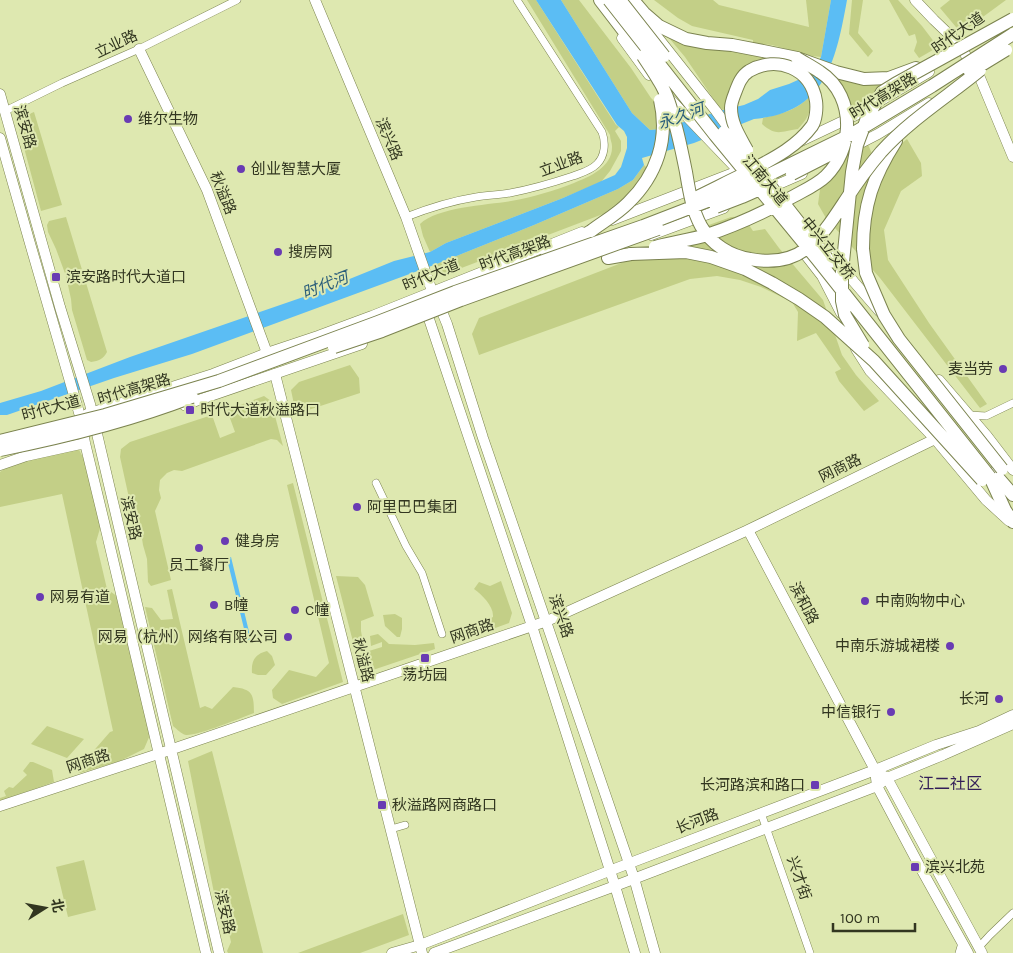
<svg xmlns="http://www.w3.org/2000/svg" width="1013" height="953" font-family="Karla,'Noto Sans SC',sans-serif">
  <rect width="100%" height="100%" fill="#dee8b0"/>
  <!-- green -->
  <path fill="#c3cf87" d="M527 0H536L616 125 619 127 615 131 621 141V151L610 171 601 182 563 198 446 243 430 252 423 236 420 224C437 207 487 205 511 201 533 197 553 191 574 183 589 177 613 167 612 146 612 143 610 139 610 135Z
    M561 0H579L631 68 651 98 678 124 661 129 650 130 632 113Z
    M654 0H713L719 5 809 27 806 0H831L821 57 812 56 772 45 753 43V40L692 26 678 18Z
    M852 0H863L858 33 873 51 868 57 849 34Z
    M889 0H898L922 26 938 47 919 58 914 51 917 42 915 34 909 36Z
    M950 0H1006L961 33 940 8Z
    M664 32 777 57 756 60 745 67 729 109 721 110 685 57Z
    M833 76 885 81 873 96 851 109Z
    M811 95C810 113 810 116 798 129 781 131 777 137 762 124L763 118C783 113 796 111 811 95Z
    M34 112 62 205 41 211 19 129V122L22 117Z
    M907 139 921 163 922 176 901 191 884 230 888 260 929 323 987 404 980 408 880 278 835 228 854 196 873 168Z
    M867 142 872 154 827 220 818 204 821 182 844 154Z
    M644 165 647 168 640 181 628 195 603 214 451 272 445 273 439 272 434 265 534 225 618 189 633 180Z
    M751 216 749 225 753 231 765 229 779 248 823 300 842 355 856 375 879 401 864 411 839 381 835 372 841 369 816 333 797 341 798 312 792 302 761 287 740 280 717 276 690 279 479 355 472 334 479 318 624 262 670 239 731 217Z
    M66 217 107 352C103 359 99 361 91 362L87 360 72 310 71 299 66 276 56 249 48 232 47 225 49 221Z
    M350 365 359 378 360 393 296 414 291 390 299 382Z
    M264 396 271 401 283 446 277 440 271 439 182 471 174 470 167 473 160 480 159 490 161 498 155 511 171 580 151 586 148 582 147 559 143 545 138 513 131 507 120 457 121 449 130 442 212 415 220 438 235 432 227 410Z
    M77 446 85 461 101 525 96 542 107 589 118 597 150 735 144 749 120 761 80 773 69 768 77 761 83 763 110 732 113 731 62 494 0 507V472L10 465Z
    M293 483 343 682 282 704 273 698 272 690 289 670 316 677 329 663 287 485Z
    M336 576 358 577 365 585 374 616 361 621V631L364 648 358 651 359 654 382 647V642L371 646 370 636 378 634 389 644 415 645 434 643 435 649 367 672 362 671 359 665Z
    M501 581 512 613 509 623 487 631 485 621 493 617C494 606 482 595 474 589L479 582 490 586Z
    M172 589 200 708 205 706 212 709 233 687C253 689 254 695 254 713 241 718 197 736 186 735 181 734 177 729 173 726L145 607 152 608 161 620 173 619 167 590Z
    M395 614 402 618V629L400 637H397L385 626 383 615Z
    M267 651 272 656 275 665 266 675H258L252 673C251 661 255 654 267 651Z
    M47 726 84 739 67 758 31 744Z
    M212 751 263 953H228L227 951 231 942 223 906 215 898 188 761Z
    M30 762H33L52 770 54 782 0 801V798L6 796 4 791 9 787 13 788 27 775 23 771Z
    M84 860 96 910 68 917 56 867Z
    M403 914 409 935 360 953H298Z"/>
  <!-- water -->
  <path fill="#5bbdf4" d="M536 0H561L632 113 650 130 661 129 723 110 744 105 758 99 770 90 789 84 809 75 821 57 831 0H847C836 60 826 113 754 119L694 143 642 158 644 165 633 180 618 189 534 225 434 265 192 354 114 378 7 415H0V403L41 391 130 357 315 293 394 261 430 252 446 243 563 198 615 175 621 167 627 148V137L624 131 617 125Z
    M231 557 251 640 247 641 227 559Z"/>
  <g fill="none" stroke-linecap="round" stroke-linejoin="round">
    <defs>
      <path id="street" d="M5 111 62 83 139 49 237 0
        M406 217C429 208 451 201 476 197 487 195 499 195 510 193 531 189 552 183 573 176 581 173 590 171 597 164 605 156 606 143 602 132L517 0
        M969 415 986 416 1013 403
        M376 483 406 546 422 573 442 634
        M761 813 810 953
        M391 829 405 825
        M979 947 990 935 1013 913
        M959 953 962 943"/>
      <path id="secondary" d="M315 0 406 217 432 291
        M915 0 934 20 956 41 978 73 1013 157
        M139 49 207 190 267 353
        M0 94 60 307 90 404 219 953
        M0 138 29 240 80 416 85 443 106 530 206 953
        M275 374 422 953
        M0 465 26 456 85 443
        M748 530 875 770 877 786 920 867 968 953
        M881 774 887 778 982 953
        M0 806 158 754 547 621 748 530 935 439
        M392 953 420 945 609 871 875 770 936 745 979 731 1013 715
        M434 953 615 886 877 786 887 778 943 755 1013 724"/>
      <path id="primary" d="M640 15 716 111 735 137
        M622 38 649 75
        M668 97 734 166
        M801 141 858 114 929 72
        M837 155 878 134 929 103
        M765 190 802 174
        M612 220 736 172
        M651 235 724 208
        M827 249 854 282 880 312
        M804 253 822 276 841 313
        M438 302 447 324 483 438 634 878 655 953
        M431 307 429 319 532 626 615 886 635 953
        M856 349 870 371 935 439 986 500 1009 521
        M939 380 987 436 1013 470
        M184 405 362 344
        M87 414 213 374 267 353 318 336 372 316 582 232"/>
      <path id="highway" d="M600 0 643 56
        M633 0 644 13 659 26 686 39 707 43 732 45 763 51 797 58 836 72 864 79 889 78 916 68
        M863 249C863 205 873 177 896 141
        M547 255 562 248 591 231
        M608 258 631 254
        M994 473 1013 495
        M990 477 1005 510 1013 522"/>
    </defs>
    <!-- street casing -->
    <use href="#street" stroke="#7b834f" stroke-width="8"/>
    <!-- secondary casing -->
    <use href="#secondary" stroke="#7b834f" stroke-width="11"/>
    <!-- primary casing -->
    <use href="#primary" stroke="#7b834f" stroke-width="11"/>
    <!-- highway casing -->
    <use href="#highway" stroke="#7b834f" stroke-width="14"/>
    <!-- street -->
    <use href="#street" stroke="#fff" stroke-width="7"/>
    <!-- secondary -->
    <use href="#secondary" stroke="#fff" stroke-width="10"/>
    <!-- primary -->
    <use href="#primary" stroke="#fff" stroke-width="10"/>
    <!-- highway -->
    <use href="#highway" stroke="#fff" stroke-width="12"/>
    <defs>
      <path id="highway-bridge" d="M609 0 715 135 817 259 990 477
        M620 0 664 56
        M643 56C648 64 654 72 659 81 668 95 672 112 676 127 680 142 683 157 686 172 689 190 692 210 701 226 711 244 730 256 750 259 801 269 820 239 845 201 856 184 868 167 881 152 910 120 947 97 980 70
        M970 72 1006 50
        M724 132 760 173 830 262
        M792 174 839 150
        M693 199C710 191 727 182 744 174 768 161 795 149 812 126 816 120 817 108 816 101 811 68 777 55 749 71 741 76 738 85 735 93 733 98 731 103 731 108 731 124 740 137 747 150
        M716 207 742 197 760 189
        M591 231C603 222 617 214 628 203 657 175 669 139 660 100
        M655 247C673 242 690 240 707 235 737 225 767 211 794 196 805 190 818 184 826 176 839 163 846 145 847 128 848 106 839 84 820 72 813 67 805 63 797 58
        M863 249 866 273 884 315 899 339 1002 469
        M631 254 686 252 711 257 745 269 772 283 799 299 825 317 874 361 982 480
        M863 345 845 315 842 301V272L852 172 857 145 867 118 882 92 895 84 1013 19
        M334 347 382 331 461 300 658 229
        M0 441 105 415 219 381 378 322 455 292 643 226 744 187 852 134 932 86 1013 34
        M0 450C65 437 130 421 192 397"/>
    </defs>
    <!-- highway-bridge casing -->
    <use href="#highway-bridge" stroke="#7b834f" stroke-width="14" stroke-linecap="butt"/>
    <!-- highway-bridge -->
    <use href="#highway-bridge" stroke="#fff" stroke-width="12"/>
  </g>
  <!-- markers -->
  <g fill="#693bb3" stroke="#dee8b0" stroke-width="2">
    <circle cx="128" cy="119" r="5"/>
    <circle cx="241" cy="169" r="5"/>
    <circle cx="278" cy="252" r="5"/>
    <rect x="51" y="272" width="10" height="10" rx="2.5"/>
    <circle cx="1003" cy="369" r="5"/>
    <rect x="185" y="405" width="10" height="10" rx="2.5"/>
    <circle cx="357" cy="507" r="5"/>
    <circle cx="225" cy="541" r="5"/>
    <circle cx="199" cy="548" r="5"/>
    <circle cx="40" cy="597" r="5"/>
    <circle cx="865" cy="601" r="5"/>
    <circle cx="214" cy="605" r="5"/>
    <circle cx="295" cy="610" r="5"/>
    <circle cx="288" cy="637" r="5"/>
    <circle cx="950" cy="646" r="5"/>
    <rect x="420" y="653" width="10" height="10" rx="2.5"/>
    <circle cx="999" cy="699" r="5"/>
    <circle cx="891" cy="712" r="5"/>
    <rect x="810" y="780" width="10" height="10" rx="2.5"/>
    <rect x="377" y="800" width="10" height="10" rx="2.5"/>
    <rect x="910" y="862" width="10" height="10" rx="2.5"/>
  </g>
  <g text-anchor="middle" dominant-baseline="central" stroke-width="4" stroke-linejoin="round" paint-order="stroke">
    <!-- street labels -->
    <g font-size="15" fill="#323620" stroke="#dee8b0">
      <text transform="translate(958 33) rotate(-35)">时代大道</text>
      <text transform="translate(116 44) rotate(-25)">立业路</text>
      <text transform="translate(883 96) rotate(-31)">时代高架路</text>
      <text transform="translate(25 127) rotate(74)">滨安路</text>
      <text transform="translate(389 139) rotate(67)">滨兴路</text>
      <text transform="translate(561 164) rotate(-20)">立业路</text>
      <text transform="translate(765 180) rotate(50)">江南大道</text>
      <text transform="translate(223 193) rotate(68)">秋溢路</text>
      <text transform="translate(828 248) rotate(51)">中兴立交桥</text>
      <text transform="translate(515 253) rotate(-20)">时代高架路</text>
      <text transform="translate(431 275) rotate(-22)">时代大道</text>
      <text transform="translate(134 389) rotate(-16)">时代高架路</text>
      <text transform="translate(51 408) rotate(-15)">时代大道</text>
      <text transform="translate(840 468) rotate(-26)">网商路</text>
      <text transform="translate(131 518) rotate(77)">滨安路</text>
      <text transform="translate(804 603) rotate(62)">滨和路</text>
      <text transform="translate(561 616) rotate(71)">滨兴路</text>
      <text transform="translate(472 631) rotate(-19)">网商路</text>
      <text transform="translate(363 660) rotate(76)">秋溢路</text>
      <text transform="translate(88 761) rotate(-18)">网商路</text>
      <text transform="translate(697 821) rotate(-21)">长河路</text>
      <text transform="translate(799 878) rotate(71)">兴才街</text>
      <text transform="translate(225 912) rotate(77)">滨安路</text>
    </g>
    <!-- poi labels -->
    <g font-size="15" fill="#323620" stroke="#dee8b0" text-anchor="start">
      <text x="138" y="119">维尔生物</text>
      <text x="251" y="169">创业智慧大厦</text>
      <text x="288" y="252">搜房网</text>
      <text x="66" y="277">滨安路时代大道口</text>
      <text x="993" y="369" text-anchor="end">麦当劳</text>
      <text x="200" y="410">时代大道秋溢路口</text>
      <text x="367" y="507">阿里巴巴集团</text>
      <text x="235" y="541">健身房</text>
      <text x="199" y="565" text-anchor="middle">员工餐厅</text>
      <text x="50" y="597">网易有道</text>
      <text x="875" y="601">中南购物中心</text>
      <text x="224" y="605">B幢</text>
      <text x="305" y="610">C幢</text>
      <text x="278" y="637" text-anchor="end">网易（杭州）网络有限公司</text>
      <text x="940" y="646" text-anchor="end">中南乐游城裙楼</text>
      <text x="425" y="675" text-anchor="middle">荡坊园</text>
      <text x="989" y="699" text-anchor="end">长河</text>
      <text x="881" y="712" text-anchor="end">中信银行</text>
      <text x="805" y="785" text-anchor="end">长河路滨和路口</text>
      <text x="392" y="805">秋溢路网商路口</text>
      <text x="925" y="867">滨兴北苑</text>
    </g>
    <!-- water labels -->
    <g font-size="16" font-style="italic" fill="#2a5d7a" stroke="#dee8b0">
      <text transform="translate(681 116) rotate(-19)">永久河</text>
      <text transform="translate(325 285) rotate(-21)">时代河</text>
    </g>
    <!-- neighbourhood labels -->
    <g font-size="16" fill="#331e58" stroke="#dee8b0">
      <text x="950" y="783">江二社区</text>
    </g>
  </g>
  <!-- north arrow -->
  <g transform="translate(45 908) rotate(79)" stroke="#dee8b0" stroke-width="4" paint-order="stroke">
  <path d="M0-4L9 19L0 12L-9 19Z" fill="#323620"/>
  <text y="-8" font-size="14" font-weight="bold" text-anchor="middle" fill="#323620">北</text>
  </g>
  <!-- scale -->
  <path d="M833 923v8h82v-8" fill="none" stroke="#323620" stroke-width="2.5"/>
  <text x="840" y="923" font-size="15" fill="#323620" stroke="#dee8b0" stroke-width="4" paint-order="stroke">100 m</text>
</svg>
